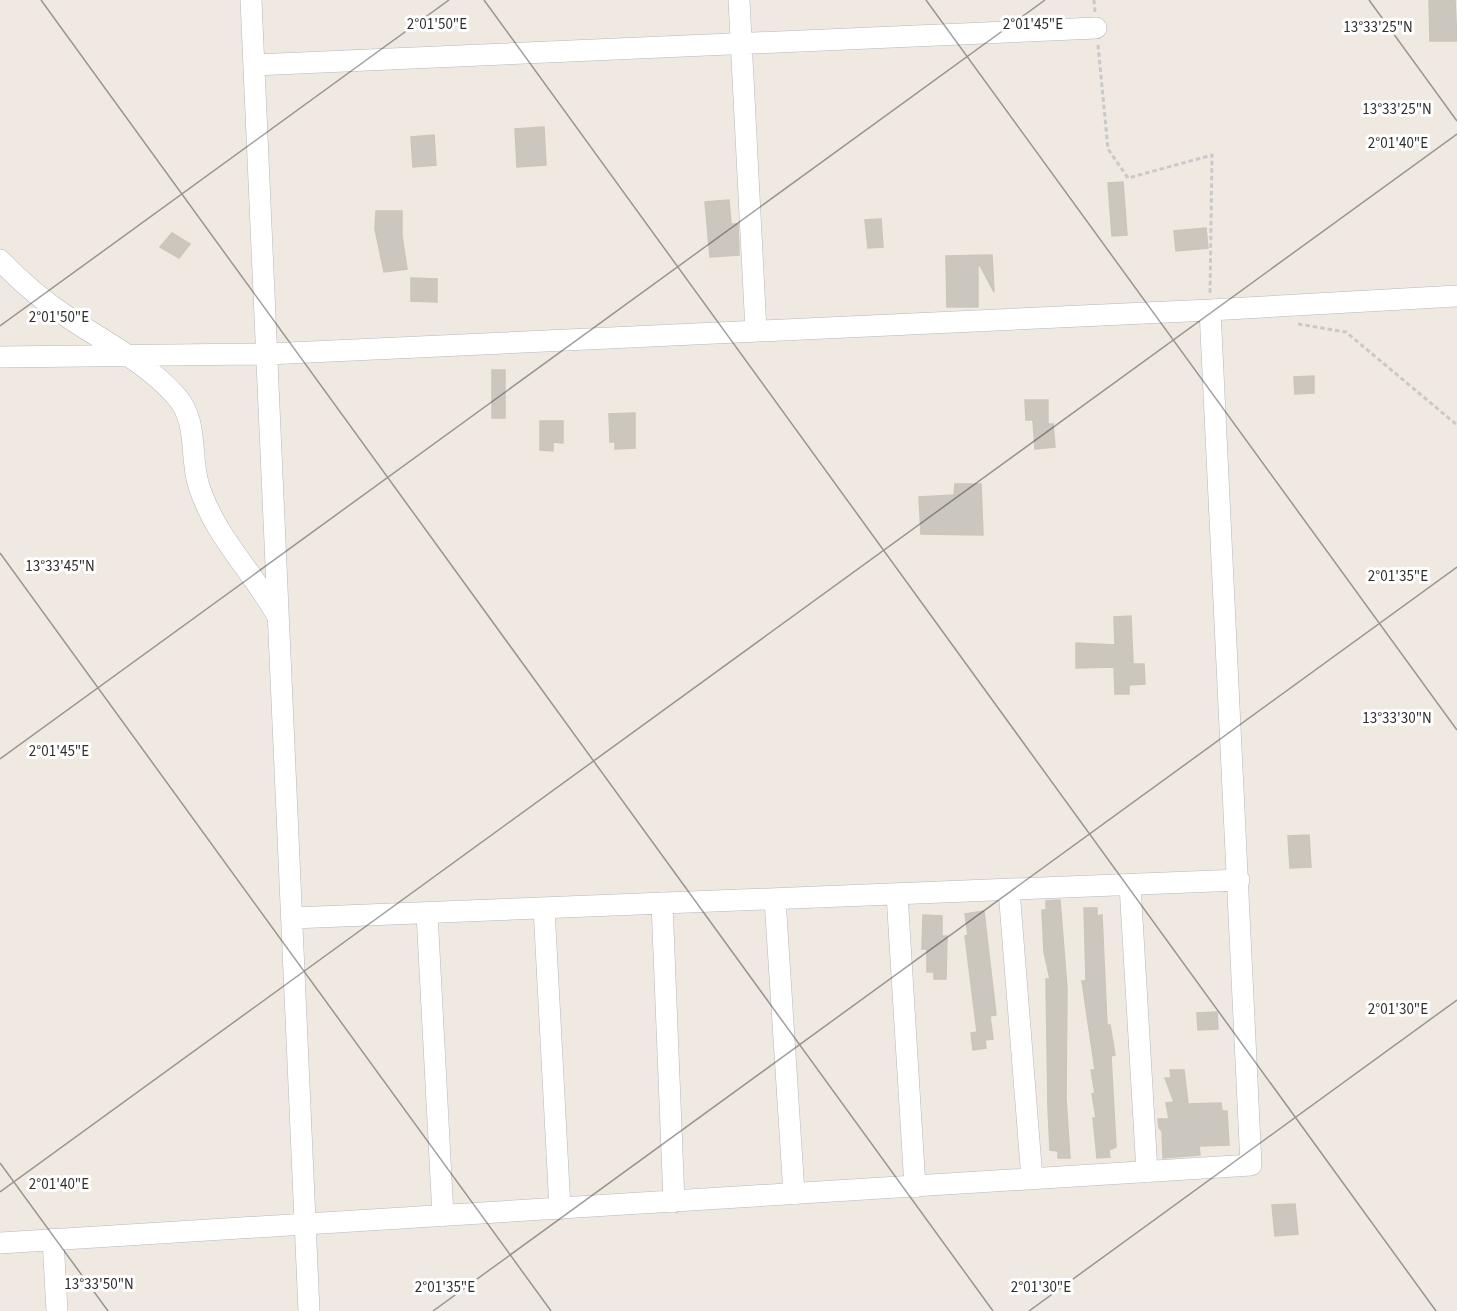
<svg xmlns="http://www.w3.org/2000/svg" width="1457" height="1311" font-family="'Source Sans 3',sans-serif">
  <rect width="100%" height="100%" fill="#efe9e1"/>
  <!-- building -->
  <path fill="#cbc7bf" stroke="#cbc5ba" stroke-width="1.5" d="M1429 0H1455L1457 41H1430Z
    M544 127 546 165 517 167 515 129Z
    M434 135 436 165 413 167 411 137Z
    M1123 182 1127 235 1112 236 1108 183Z
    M729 200 731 224H738L739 255 710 257 705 202Z
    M376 211H402V236L407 269 384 272 375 229Z
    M881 219 883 247 868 248 865 220Z
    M1206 228 1208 248 1176 251 1174 231Z
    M172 233 190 244 179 258 160 247Z
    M992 255 994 292 978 262V307H947L946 256Z
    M411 278 437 279V302L411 301Z
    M492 370H505V418H492Z
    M1314 376V393L1295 394 1294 377Z
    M1025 400H1048V424H1053L1055 447 1035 449 1033 420H1026Z
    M635 413V448L615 449V442H610L609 414Z
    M540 421H563V443L553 442V451L540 450Z
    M955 484H981L983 535 921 534 919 497 954 495Z
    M1131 616 1133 664H1144L1145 684 1129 685V694H1115L1114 667 1076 668V643L1115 645 1114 617Z
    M1309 835 1311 867 1290 868 1288 836Z
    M1060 900 1067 988 1066 1099 1070 1158H1058V1151L1050 1150 1048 1108 1046 979H1050L1044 952 1042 910H1046V901Z
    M1084 908H1097V916L1102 915 1107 1025H1110L1115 1055 1111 1056 1116 1147 1109 1150 1110 1157 1097 1158 1093 1118H1096L1092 1094 1095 1093 1091 1070H1095L1082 981H1086Z
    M984 911 996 1015 990 1016 993 1039 985 1040 986 1048 973 1050 971 1033 977 1032 965 936 968 935 965 914Z
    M923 915 942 916V936H947L946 979H934V972H927V949H922Z
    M1217 1012 1218 1029 1198 1030 1197 1013Z
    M1170 1070H1184L1188 1104 1221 1103 1222 1111H1227L1229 1145 1199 1146 1200 1155 1163 1158 1162 1131 1159 1128 1158 1119H1169L1166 1103 1174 1102 1165 1078H1171Z
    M1295 1204 1298 1234 1275 1236 1272 1205Z"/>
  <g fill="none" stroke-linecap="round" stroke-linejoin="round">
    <defs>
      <path id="minor" d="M251 0 309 1311
        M739 0 756 331
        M254 65 1096 28
        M0 260C20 281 42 300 66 316 103 341 146 362 176 396 198 420 190 454 198 483 213 534 251 569 277 615
        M0 357 267 354 1210 310 1457 296
        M1130 885 1147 1172
        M1009 890 1032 1179
        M897 894 915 1187
        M775 899 794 1194
        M662 903 674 1202
        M544 908 560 1209
        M427 913 443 1216
        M292 918 1239 880
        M53 1239 57 1311
        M0 1243 1251 1165 1210 310"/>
    </defs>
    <!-- minor casing -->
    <use href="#minor" stroke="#b4b7c1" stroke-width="22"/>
    <!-- path -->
    <path stroke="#c9c9c9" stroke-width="3" stroke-dasharray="4.5 3" stroke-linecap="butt" d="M1094 0 1095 12
      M1098 45 1108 149 1128 178 1212 155 1210 294
      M1298 324 1346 332 1457 425"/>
    <!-- minor -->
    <use href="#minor" stroke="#fff" stroke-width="21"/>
  </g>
  <!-- ticks -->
  <path fill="none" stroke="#2e2e2e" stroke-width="1.5" stroke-opacity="0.45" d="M41 0 993 1311M484 0 1436 1311M926 0 1457 730M1369 0 1457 121M0 326 449 0M0 553 551 1311M0 759 1045 0M0 1163 108 1311M0 1192 1457 134M433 1311 1457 567M1029 1311 1457 1000"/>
  <g font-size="15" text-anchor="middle" fill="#2e2e2e" stroke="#fff" stroke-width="6" stroke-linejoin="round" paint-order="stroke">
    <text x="437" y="29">2°01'50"E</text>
    <text x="1033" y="29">2°01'45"E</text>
    <text x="1378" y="32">13°33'25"N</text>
    <text x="1397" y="114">13°33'25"N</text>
    <text x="1398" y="148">2°01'40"E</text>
    <text x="59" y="322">2°01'50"E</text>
    <text x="60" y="571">13°33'45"N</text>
    <text x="1398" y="581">2°01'35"E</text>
    <text x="1397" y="723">13°33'30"N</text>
    <text x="59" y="756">2°01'45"E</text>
    <text x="1398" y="1014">2°01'30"E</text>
    <text x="59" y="1189">2°01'40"E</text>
    <text x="99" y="1289">13°33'50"N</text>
    <text x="445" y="1292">2°01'35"E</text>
    <text x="1041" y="1292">2°01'30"E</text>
  </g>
</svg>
